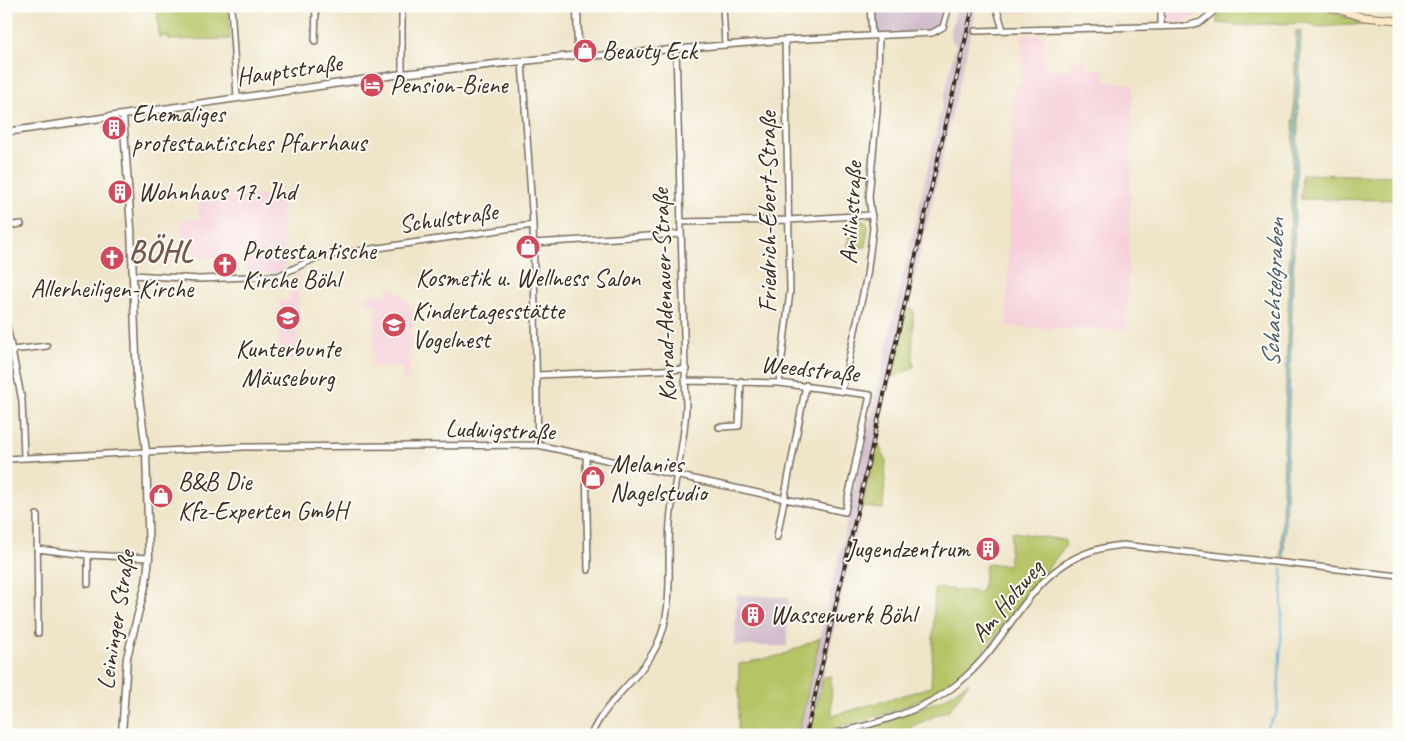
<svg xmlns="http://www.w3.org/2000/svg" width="1405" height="741" font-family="Caveat,sans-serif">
  <rect width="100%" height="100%" fill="#fdfcf7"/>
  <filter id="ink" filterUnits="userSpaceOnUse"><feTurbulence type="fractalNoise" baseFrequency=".02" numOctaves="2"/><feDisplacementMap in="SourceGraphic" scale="10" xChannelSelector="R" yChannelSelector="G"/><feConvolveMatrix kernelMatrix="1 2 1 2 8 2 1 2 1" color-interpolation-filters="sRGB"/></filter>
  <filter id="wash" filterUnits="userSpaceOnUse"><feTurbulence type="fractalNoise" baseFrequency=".0096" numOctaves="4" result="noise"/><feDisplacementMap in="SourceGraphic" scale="20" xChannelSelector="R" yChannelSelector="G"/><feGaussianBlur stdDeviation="1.12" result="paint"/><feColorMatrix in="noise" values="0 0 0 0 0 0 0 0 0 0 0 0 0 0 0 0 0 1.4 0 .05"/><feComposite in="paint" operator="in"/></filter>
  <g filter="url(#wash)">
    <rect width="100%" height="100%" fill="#efe5c9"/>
    <!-- built -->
    <path fill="#f6cfd9" d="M998 6H1030V12L1009 13 997 10Z
      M1166 6H1209L1183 22H1167Z
      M1022 35H1044V70H1071V60L1087 59V69H1105L1104 82 1133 84 1127 330 1006 327 1014 85H1022Z
      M282 194 284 270 279 272 246 274 245 256 208 258H199L198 251 183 252 181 220 200 218 198 200Z
      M299 269 297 362 283 361 279 355V301H289V291H294L296 285 295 271Z
      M388 288 396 289 413 310 408 379 403 378V368L372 367 377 304H368V295L388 294Z"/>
    <!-- industrial -->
    <path fill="#d1bdcb" d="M873 6H947L945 15 930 31 874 33Z
      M957 6H977L830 647 808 735H798L956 45 950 37Z
      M737 594 788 598 787 646H734Z"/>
    <!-- green -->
    <path fill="#b6c466" stroke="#787742" d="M157 6H228L230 39 169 40V36L159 37Z
      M1228 6H1311L1367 24 1317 27 1309 23 1239 25 1217 23V17Z
      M1296 31H1301L1284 558 1281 557Z
      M1302 174 1399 176V200L1301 199Z
      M865 221 868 225 866 247H848L849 222Z
      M907 308 913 309C914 329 911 347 914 367L892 378Z
      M877 441 886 460 883 509 862 507Z
      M1012 532 1064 540 1066 545 965 674C918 707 863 722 808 735L823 677 831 676 832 716 931 687 935 588 982 592 986 564 1008 565Z
      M820 638 798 735H738L739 664 782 655Z
      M969 682 950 709 894 735H848L944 699Z"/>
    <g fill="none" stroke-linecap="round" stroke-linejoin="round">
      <!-- stream -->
      <path stroke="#65b6e0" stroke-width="2" d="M1283 555 1299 32
        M1261 735 1277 713 1282 620V568"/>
    </g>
  </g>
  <g filter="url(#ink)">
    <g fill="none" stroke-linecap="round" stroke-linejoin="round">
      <defs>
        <path id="minor" d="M231 6 237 97
          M723 6 725 44
          M870 6 872 36
          M996 6 1003 30
          M1161 27V6
          M975 31 1187 26 1201 22 1220 6
          M315 41 316 6
          M577 53 593 56 785 40 932 33 943 27 949 6
          M522 62 533 225 538 445
          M402 74V6
          M680 222 788 220 872 215
          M6 226 21 224
          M533 243 681 234
          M133 275 199 279 278 276 318 257 533 225
          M6 321 22 401 24 458
          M12 350 47 346
          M537 375 686 369
          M779 383 790 291 785 40
          M842 391 867 275 873 228 869 197 877 111 879 36
          M719 427 739 426 741 381
          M586 455 588 570
          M6 459 244 447 538 445 845 512 870 395 779 383 686 381
          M37 515 38 633
          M777 537 806 385
          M37 549 88 555 149 558
          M88 555V584
          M591 735C606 700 639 680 656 647 677 607 665 555 671 512 675 476 685 442 686 406L676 49
          M830 735C873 724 923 712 957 684 1020 634 1029 553 1123 545L1399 576"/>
        <path id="tertiary" d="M6 132 402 74 571 56 577 53 578 49 577 6
          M122 735 127 657 146 583 149 558 146 451 137 381 131 228 123 115"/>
        <path id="secondary" d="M1326 6 1363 17 1399 20"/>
      </defs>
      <!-- minor casing -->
      <use href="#minor" stroke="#7a6b5a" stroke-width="8"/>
      <!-- tertiary casing -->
      <use href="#tertiary" stroke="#7a6b5a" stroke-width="9"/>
      <!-- secondary casing -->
      <use href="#secondary" stroke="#7a6b5a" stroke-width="9"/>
      <!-- minor -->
      <use href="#minor" stroke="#fff" stroke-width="5"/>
      <!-- tertiary -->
      <use href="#tertiary" stroke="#fff" stroke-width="6"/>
      <!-- secondary -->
      <use href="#secondary" stroke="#fde5c5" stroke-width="7"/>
      <defs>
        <path id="rail" d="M806 735 973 6"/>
      </defs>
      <!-- rail casing -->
      <use href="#rail" stroke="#3b2a1e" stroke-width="4"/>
      <!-- rail -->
      <use href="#rail" stroke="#fdfcf7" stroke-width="2" stroke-dasharray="5.5" stroke-linecap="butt"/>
    </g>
  </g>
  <!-- icons -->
  <defs>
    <symbol id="shop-disc" viewBox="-11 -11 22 22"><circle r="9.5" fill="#d1495b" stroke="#fdfcf7"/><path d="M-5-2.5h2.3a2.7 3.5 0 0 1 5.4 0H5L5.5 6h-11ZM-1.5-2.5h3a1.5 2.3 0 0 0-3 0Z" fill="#fff"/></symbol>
    <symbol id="hotel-disc" viewBox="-11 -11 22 22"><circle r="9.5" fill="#d1495b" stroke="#fdfcf7"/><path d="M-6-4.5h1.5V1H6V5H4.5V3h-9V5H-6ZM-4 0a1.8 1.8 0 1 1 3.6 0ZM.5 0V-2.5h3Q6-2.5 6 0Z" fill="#fff"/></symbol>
    <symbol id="building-disc" viewBox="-11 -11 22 22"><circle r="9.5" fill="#d1495b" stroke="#fdfcf7"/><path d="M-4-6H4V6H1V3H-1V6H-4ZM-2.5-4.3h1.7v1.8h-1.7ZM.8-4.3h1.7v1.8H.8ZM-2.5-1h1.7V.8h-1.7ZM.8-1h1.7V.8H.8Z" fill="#fff"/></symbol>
    <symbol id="church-disc" viewBox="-11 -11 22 22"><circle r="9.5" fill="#d1495b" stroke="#fdfcf7"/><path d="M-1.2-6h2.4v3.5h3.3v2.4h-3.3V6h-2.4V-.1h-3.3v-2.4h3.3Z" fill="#fff"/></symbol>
    <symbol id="school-disc" viewBox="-11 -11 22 22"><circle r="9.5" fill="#d1495b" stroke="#fdfcf7"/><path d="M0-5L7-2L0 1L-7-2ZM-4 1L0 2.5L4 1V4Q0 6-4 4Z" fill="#fff"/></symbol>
  </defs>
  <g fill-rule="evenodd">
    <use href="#shop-disc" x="571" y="37" width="28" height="28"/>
    <use href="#hotel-disc" x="358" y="71" width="28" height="28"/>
    <use href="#building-disc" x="100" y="114" width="28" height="28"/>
    <use href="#building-disc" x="106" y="178" width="28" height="28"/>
    <use href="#shop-disc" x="514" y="233" width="28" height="28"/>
    <use href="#church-disc" x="98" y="244" width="28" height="28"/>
    <use href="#church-disc" x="211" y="251" width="28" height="28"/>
    <use href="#school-disc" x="274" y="304" width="28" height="28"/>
    <use href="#school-disc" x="380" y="311" width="28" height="28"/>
    <use href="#shop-disc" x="579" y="464" width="28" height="28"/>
    <use href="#shop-disc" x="147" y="482" width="28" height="28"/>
    <use href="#building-disc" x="974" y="535" width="28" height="28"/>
    <use href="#building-disc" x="739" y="601" width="28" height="28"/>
  </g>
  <g text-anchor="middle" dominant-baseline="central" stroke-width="4" stroke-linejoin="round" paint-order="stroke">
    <!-- poi labels -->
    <g font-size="25" fill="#3b2a1e" stroke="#fdfcf7" text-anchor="start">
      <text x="602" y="51">Beauty Eck</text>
      <text x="390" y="85">Pension-Biene</text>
      <text x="132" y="114">Ehemaliges<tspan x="132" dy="29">protestantisches Pfarrhaus</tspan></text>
      <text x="138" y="192">Wohnhaus 17. Jhd</text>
      <text x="242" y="251">Protestantische<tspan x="242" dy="29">Kirche Böhl</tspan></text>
      <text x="528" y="278" text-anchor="middle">Kosmetik u. Wellness Salon</text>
      <text x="112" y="289" text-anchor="middle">Allerheiligen-Kirche</text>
      <text x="412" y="311">Kindertagesstätte<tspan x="412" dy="29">Vogelnest</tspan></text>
      <text x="288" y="349" text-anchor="middle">Kunterbunte<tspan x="288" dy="29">Mäuseburg</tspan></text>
      <text x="610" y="464">Melanies<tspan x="610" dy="29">Nagelstudio</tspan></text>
      <text x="178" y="482">B&amp;B Die<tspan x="178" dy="29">Kfz-Experten GmbH</tspan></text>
      <text x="970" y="549" text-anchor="end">Jugendzentrum</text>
      <text x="770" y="615">Wasserwerk Böhl</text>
    </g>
    <!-- street labels -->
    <g font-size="25" fill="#3b2a1e" stroke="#fdfcf7">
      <text transform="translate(289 70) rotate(-8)">Hauptstraße</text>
      <text transform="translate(768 212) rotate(-90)">Friedrich-Ebert-Straße</text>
      <text transform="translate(851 213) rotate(-87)">Anilinstraße</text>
      <text transform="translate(448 218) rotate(-8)">Schulstraße</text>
      <text transform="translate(664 295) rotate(-92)">Konrad-Adenauer-Straße</text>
      <text transform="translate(810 369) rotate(6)">Weedstraße</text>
      <text transform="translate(500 430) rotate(2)">Ludwigstraße</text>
      <text transform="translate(1007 601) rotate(-50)">Am Holzweg</text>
      <text transform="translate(116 620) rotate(-81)">Leininger Straße</text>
    </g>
    <!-- water labels -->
    <g font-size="26" font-style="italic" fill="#4a5b62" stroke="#fdfcf7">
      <text transform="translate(1273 293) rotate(-88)">Schachtelgraben</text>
    </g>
    <!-- district labels -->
    <g font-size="30" font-weight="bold" letter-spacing="1" fill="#78554a" stroke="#fdfcf7">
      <text x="161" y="251">BÖHL</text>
    </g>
  </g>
  <!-- margin -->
  <rect width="1405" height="741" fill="none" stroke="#fdfcf7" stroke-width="25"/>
</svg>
